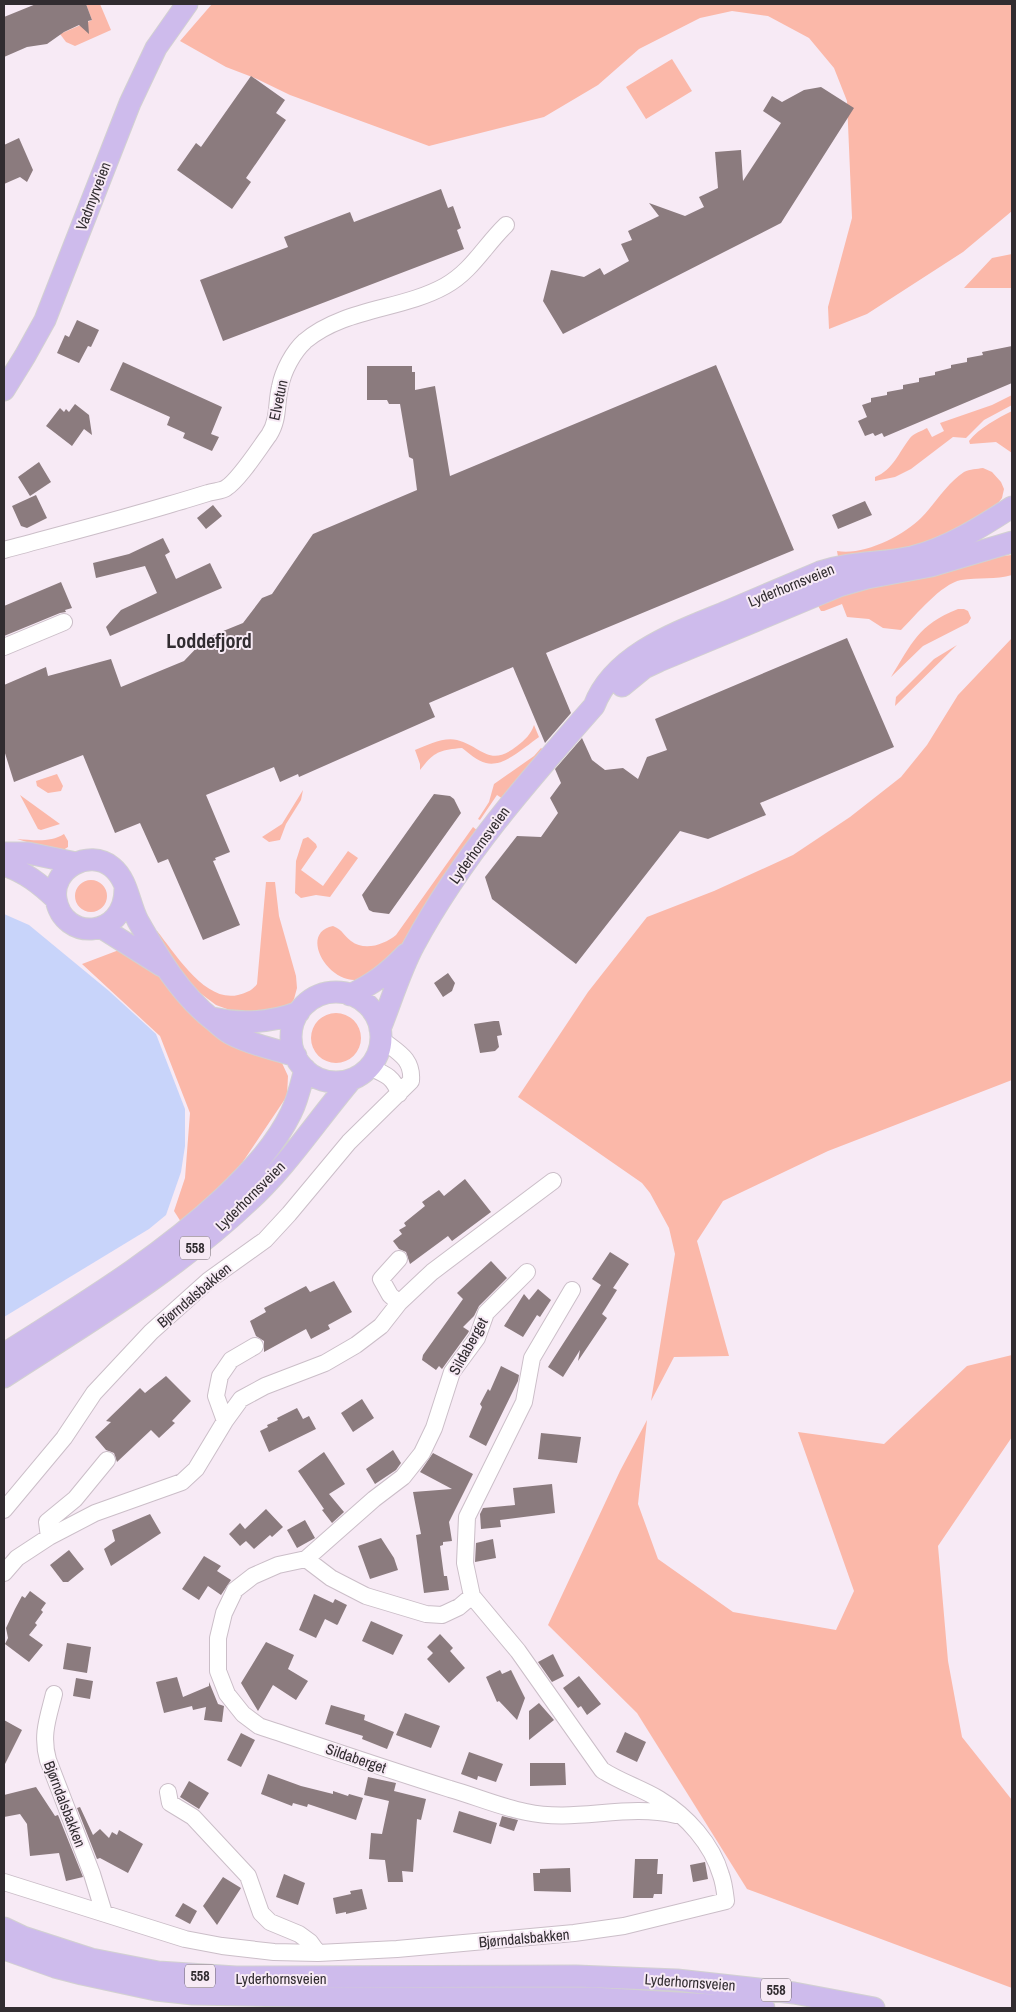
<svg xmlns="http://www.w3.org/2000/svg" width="1016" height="2012" font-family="'Archivo Narrow',sans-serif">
  <rect width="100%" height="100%" fill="#f7eaf5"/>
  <!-- green -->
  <path fill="#fbb8a9" d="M86 4H100L111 30 75 46 66 42 60 34 92 20Z
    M212 4H1012V211L963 252 867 314 829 329 828 307 852 218 847 101 834 68 809 38 768 16 732 11 700 18 639 49 598 85 544 117 429 146 290 95 257 79 226 67 180 41Z
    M672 59 692 91 646 119 626 87Z
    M1012 254V288H964L992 258Z
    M1012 395V405L984 420 966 438 953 437 911 469 895 477 875 481V477C893 470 899 452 910 438 914 433 922 431 927 428L932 437 944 431 940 423 992 405Z
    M1012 411V453L996 442 970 444 969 441C979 428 998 418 1012 411Z
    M983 468 992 472 1001 482 1004 489 1002 498 995 507 942 541 839 562 837 551C863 556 903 536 921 518 935 504 947 483 964 472 970 469 977 469 983 468Z
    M1012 555V575C996 580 978 577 961 580 941 584 916 615 901 630L883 628 869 619 847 617 842 604 824 611H821L817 604 819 600 991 557Z
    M958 609H964L968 611 971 618 968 623 923 646 891 677C912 643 918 625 958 609Z
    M1012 638V1080L828 1151 723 1201 697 1241 729 1356 674 1357 651 1401 675 1254 669 1228 650 1193 642 1183 518 1097 588 992 647 917 714 891 793 855 850 817 901 777 927 745 958 695Z
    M957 645 895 706 896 697 934 659Z
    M534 725 539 737C526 746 503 768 486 763 477 761 469 753 462 748 439 750 434 752 420 770V764L415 750C428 745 443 737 457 740 483 747 489 768 517 746 525 740 531 734 534 725Z
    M541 748 545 751 503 799 497 795 480 820 478 819 489 802 494 784 534 756Z
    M57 774 63 786 61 791 48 793 37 786 36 781Z
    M303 790 301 800 286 824 280 840 269 842 262 837 282 824Z
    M20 795 60 824 41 830 38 829Z
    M473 827 478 831C457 863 395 970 362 979 330 988 297 933 333 926 344 931 343 935 351 941 365 952 385 944 396 935Z
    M64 834 68 841V847L60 852 17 839C33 840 50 843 64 834Z
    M308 837 316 844 317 847 301 870 323 886 348 851 358 858 330 897 316 895 301 898 295 893 296 861 303 839Z
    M75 896a16 16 0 1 1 32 0a16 16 0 1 1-32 0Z
    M266 882H275L279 916 296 976 297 988 294 999 289 1007 249 1017 216 1005 196 990 180 971 155 932 157 931C175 953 205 1003 238 995 246 993 252 991 257 984Z
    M119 950 144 963 207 1018 265 1056 282 1063 288 1076 287 1096 236 1172 181 1222 174 1211 185 1178 190 1113 160 1036 82 964Z
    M311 1038a25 25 0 1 1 50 0a25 25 0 1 1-50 0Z
    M1012 1355V1437L938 1546 948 1661 962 1737 1012 1800V1988L747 1889 637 1713 548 1625 620 1471 647 1420 638 1504 658 1559 733 1612 836 1630 854 1591 798 1432 884 1444 967 1366Z"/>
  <!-- water -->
  <path fill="#c8d4fa" d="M4 914 29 925 109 991 156 1034 185 1109V1146L181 1172 166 1215 149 1229 4 1317Z"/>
  <!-- building -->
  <path fill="#8b7b7e" d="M36 4H86L92 20 88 21 89 34 79 25 64 32 47 44 27 47 4 57V17Z
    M251 76 285 100 276 113 286 120 246 178 251 182 232 209 177 170 196 143 201 147Z
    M821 87 854 108 781 223 563 334 543 301 551 270 584 277 600 268 604 275 629 261 621 244 632 240 628 231 659 216 649 203 685 216 704 207 699 197 718 188 715 152 741 150 743 181 781 123 763 111 772 96 782 102 804 90Z
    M19 138 33 170 27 182 20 177 4 184V145Z
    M441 189 448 208 453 206 461 228 457 230 464 249 223 341 200 280 288 247 284 237 350 212 354 222Z
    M77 320 99 330 91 347 88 346 79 363 57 353 65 335 69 337Z
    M1012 346V383L884 437 882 433 875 436 873 433 865 436 858 421 867 417 862 405 871 402V398L887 395V392L903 389V385L919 382V378L935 375V372L951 368V365L967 362V358L983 355 982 352Z
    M123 362 222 407 211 434 219 437 212 451 183 438 185 433 167 425 170 417 110 390Z
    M716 365 794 550 546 653 571 713 545 743 513 667 429 703 435 717 299 777 298 774 280 782 274 767 206 795 230 852 215 858 216 860 213 861 240 925 203 940 168 859 158 863 140 823 115 833 83 755 14 782 4 750V685L46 667 48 676 111 659 121 687 184 661 206 638 243 623 262 598 272 594 313 534 417 490 413 459 409 457 400 404H389L387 400H367V366H412V372H415V390L435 386 450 476Z
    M75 404 89 415 92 435 84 429 72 446 46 426 60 408 64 412 66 409 69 412Z
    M39 462 51 482 30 496 18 477Z
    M36 495 47 518 27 528 21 526 12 506Z
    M865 501 872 515 838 529 832 515Z
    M213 505 222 516 206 529 197 518Z
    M163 538 170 552 165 555 176 579 210 563 222 588 110 636 106 627 121 610 157 593 145 566 96 578 93 563 129 554Z
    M61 582 72 608 65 610 66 612 60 613 4 636V606Z
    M847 638 894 747 760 803 766 815 708 839 680 831 576 964 492 899 485 877 517 836 541 837 558 813 550 798 561 783 555 769 582 738 592 760 605 770 623 768 638 779 647 757 667 750 655 719Z
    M434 794 450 796 454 799 461 813 389 914 373 912 369 910 362 895Z
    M448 973 455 983 452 991 443 997 434 983Z
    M494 1021H499L502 1035 497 1036 499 1047 495 1051 480 1053 474 1024Z
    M465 1179 491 1212 452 1241 448 1236 410 1264 406 1252 399 1249 393 1241 402 1234 399 1230 406 1226 404 1223 425 1206 422 1202 439 1190 444 1196Z
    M610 1252 629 1264 613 1288 617 1290 602 1314 607 1318 578 1361 580 1350 563 1377 548 1367 601 1285 592 1279Z
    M491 1261 507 1278 479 1306 474 1316 463 1327 469 1331 468 1333 442 1369 439 1366 436 1370 422 1360 423 1355 463 1299 457 1293Z
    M334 1281 352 1312 328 1325 330 1329 311 1339 306 1329 264 1352V1341L256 1336 250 1321 266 1312 264 1308 306 1286 310 1292Z
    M538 1289 551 1300 540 1317 537 1315 523 1337 504 1326 524 1294 529 1300Z
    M501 1366 519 1375 518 1381 486 1446 469 1437 482 1407 480 1404 488 1389 490 1391Z
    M166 1376 191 1401 172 1421 175 1423 159 1438 151 1430 117 1462 114 1453 106 1450 95 1437 111 1422 106 1421 140 1388 145 1393Z
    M362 1399 374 1418 353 1432 341 1413Z
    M297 1408 303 1419 309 1416 316 1429 269 1452 260 1431 268 1427 267 1425 278 1420 277 1418Z
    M541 1433 581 1437 577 1463 538 1459Z
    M393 1450 401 1463 396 1470 375 1484 366 1469Z
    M324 1452 345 1484 329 1494 344 1512 332 1523 322 1510 324 1509 298 1471Z
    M433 1453 473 1474 449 1522 452 1541 443 1542V1545L440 1546 444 1576H447L449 1590 424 1593 416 1535 421 1534 413 1492 452 1489 420 1472Z
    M552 1484 555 1513 500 1520 501 1527 481 1529 480 1514 483 1508 515 1505 513 1488Z
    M266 1509 283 1527 272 1537 270 1535 254 1549 246 1541 240 1546 229 1534 240 1523 245 1529Z
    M150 1514 161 1533 111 1566 104 1549 115 1541 112 1530Z
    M305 1520 315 1538 297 1548 287 1530Z
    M381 1538 394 1558 398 1570 370 1579 358 1546Z
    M493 1539 496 1558 475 1562 476 1543Z
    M69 1550 84 1569 68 1582H63L50 1565Z
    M204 1556 221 1566 217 1571 231 1580 221 1595 208 1586 199 1600 182 1589Z
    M30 1591 46 1603 41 1610 43 1612 35 1623 37 1625 29 1635 43 1645 29 1662 5 1644 8 1638 6 1628 15 1609 22 1596 25 1598Z
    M314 1594 333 1603 335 1599 347 1605 338 1624 337 1625 325 1619 316 1638 299 1630Z
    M371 1621 403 1635 393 1655 362 1641Z
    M440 1634 453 1648 450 1651 465 1668 449 1683 427 1659 433 1653 427 1647Z
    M266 1642 294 1655 288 1669 308 1681 296 1700 273 1685 258 1711 241 1683Z
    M67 1643 91 1647 87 1673 63 1669Z
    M553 1654 564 1676 552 1682 538 1662Z
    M500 1670 502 1674 511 1670 525 1698 517 1720 499 1701 497 1702 486 1677Z
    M579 1676 601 1704 587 1715 581 1706 578 1708 563 1688Z
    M177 1677 183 1697 209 1686V1682L218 1704 224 1706 222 1722 204 1720 206 1707 193 1710 192 1706 164 1713 156 1682Z
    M76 1678 93 1681 90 1699 73 1696Z
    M539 1703 554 1720 529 1740V1711Z
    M331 1705 365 1715 364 1720 394 1732 387 1749 362 1739 363 1736 325 1724Z
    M405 1713 440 1726 431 1748 396 1735Z
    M4 1720 22 1730 4 1766Z
    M625 1732 646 1742 637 1762 616 1752Z
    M241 1733 255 1740 241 1767 227 1760Z
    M469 1752 503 1764 496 1782 478 1776 477 1780 461 1774Z
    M530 1763H565L566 1785 530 1786Z
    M268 1774 301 1786 333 1794V1791L348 1796 349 1794 363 1798 356 1820 308 1804 307 1807 293 1803 292 1806 261 1794Z
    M368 1777 396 1783 394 1791 426 1799 421 1820 417 1819 413 1872 402 1871 403 1882H388L385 1860 369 1859 371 1833 382 1834 389 1801 364 1795Z
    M189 1781 209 1793 199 1809 180 1797Z
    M36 1787 55 1816 58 1815 83 1877 66 1881 59 1853 30 1856 27 1824 20 1814 4 1817V1795Z
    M80 1807 93 1835 100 1829 109 1838 112 1832 117 1835 119 1830 143 1844 128 1873 100 1858 97 1859 77 1808Z
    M459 1811 497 1823 491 1844 453 1832Z
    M502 1816 518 1820 514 1831 499 1826Z
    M635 1859H658L657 1874H663L662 1894H654L653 1898H633Z
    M705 1862 708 1879 693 1882 690 1865Z
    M570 1868 571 1892 534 1891 533 1873H540V1869Z
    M284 1874 305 1883 298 1905 276 1897Z
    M223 1877 241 1888 217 1925 203 1906Z
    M362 1889 367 1909 346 1914V1912L336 1914 333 1898 351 1894 350 1891Z
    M183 1903 197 1911 190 1924 175 1916Z"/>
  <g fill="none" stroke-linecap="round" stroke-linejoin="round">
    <defs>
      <path id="minor" d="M4 550C59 535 114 521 168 505 182 501 195 497 208 493 214 491 222 491 226 488 239 480 260 447 269 435 279 420 276 403 280 387 283 371 293 352 305 341 344 308 402 310 445 286 472 271 485 245 506 225
        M4 647 64 622
        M369 1067C385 1074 394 1077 399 1094
        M399 1259 381 1279 390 1295 399 1303
        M527 1272 486 1313 477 1338 452 1372 434 1428 422 1453 403 1477 374 1499 306 1559 278 1565 253 1576 235 1590 224 1613 218 1638V1671L227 1694 243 1714 259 1726C322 1747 386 1769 450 1789 475 1796 500 1807 526 1812 576 1823 626 1803 676 1815
        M225 1421 216 1396 220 1376 231 1360 255 1346
        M4 1510 64 1438 94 1393 151 1332 209 1280 265 1240 289 1214 349 1142 411 1081C413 1058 397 1052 381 1039
        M49 1537 47 1522 75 1499 107 1460
        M306 1559 331 1578 366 1596 426 1614 442 1615 459 1607 472 1596
        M4 1573 17 1558 49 1537 95 1513 182 1482 196 1469 225 1421 241 1399 265 1386 325 1363 356 1345 381 1326 399 1303 432 1272 553 1181
        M54 1694C48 1718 41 1735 48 1760L92 1874 104 1913
        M168 1792 170 1803 193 1817 248 1876 261 1913 270 1922 299 1934 310 1942 318 1953
        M4 1882 185 1939 222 1946 274 1952 318 1953 397 1949 574 1933 624 1926 726 1901C725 1893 724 1883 721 1875 712 1844 687 1816 659 1799 641 1788 620 1782 602 1770L518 1651 472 1596 465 1563 467 1517 524 1402 532 1358 572 1290"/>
      <path id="major" d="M4 390 25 356 45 320 130 103 156 48 187 4
        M622 686 644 668 659 661 839 586 867 578 931 566 1012 542
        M4 853H28L76 863
        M4 865C25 872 40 884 56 899
        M125 889C125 939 63 942 56 899 51 869 89 848 112 867 128 880 129 904 138 921 159 958 180 994 213 1020 219 1025 225 1031 231 1034 251 1045 275 1049 296 1056
        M102 928 162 966
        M291 1037a45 45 0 1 1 90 0a45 45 0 1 1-90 0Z
        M350 995C373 984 388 973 406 954
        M212 1018C243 1025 270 1023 299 1012
        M380 1029C391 1002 400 971 414 945 462 856 528 781 594 706 614 653 680 631 728 611 759 598 790 585 820 572 852 561 880 564 912 557 948 548 981 527 1012 507
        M4 1354C79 1306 157 1260 223 1198 249 1173 275 1146 291 1113 298 1099 301 1084 305 1069
        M4 1377C87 1323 174 1272 247 1203 287 1167 317 1120 352 1079
        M4 1928 23 1937 91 1959 158 1972 236 1977 576 1976 677 1980 794 1993 874 2008
        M4 1949 55 1967 82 1974 156 1990 193 1994 399 1998H591L764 2008"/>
    </defs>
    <!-- minor casing -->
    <use href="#minor" stroke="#cbbec8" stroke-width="18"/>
    <!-- major casing -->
    <use href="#major" stroke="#d2d1d1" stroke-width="23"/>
    <!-- minor -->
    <use href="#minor" stroke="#fff" stroke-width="16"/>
    <!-- major -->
    <use href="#major" stroke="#cebbec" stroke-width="21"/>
  </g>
  <g text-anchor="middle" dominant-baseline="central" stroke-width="4" stroke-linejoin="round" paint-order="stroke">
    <!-- shield labels -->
    <g fill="#f7eaf5" stroke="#6c656b" stroke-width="1">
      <rect x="180" y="1236.5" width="30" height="23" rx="4"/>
      <rect x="185" y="1964.5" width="30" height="23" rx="4"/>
      <rect x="761" y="1978.5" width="30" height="23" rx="4"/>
    </g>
    <g font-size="14" font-weight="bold" fill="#312c30">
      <text x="195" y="1248">558</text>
      <text x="200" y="1976">558</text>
      <text x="776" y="1990">558</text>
    </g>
    <!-- street labels -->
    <g font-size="15" fill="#312c30" stroke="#f7eaf5">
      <text transform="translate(93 196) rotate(-69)">Vadmyrveien</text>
      <text transform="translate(278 400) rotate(-78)">Elvetun</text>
      <text transform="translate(791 585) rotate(-22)">Lyderhornsveien</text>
      <text transform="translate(479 845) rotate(-54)">Lyderhornsveien</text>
      <text transform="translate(250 1196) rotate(-45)">Lyderhornsveien</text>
      <text transform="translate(194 1295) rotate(-40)">Bjørndalsbakken</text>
      <text transform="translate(468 1346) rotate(-61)">Sildaberget</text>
      <text transform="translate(356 1758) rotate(19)">Sildaberget</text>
      <text transform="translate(65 1804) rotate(69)">Bjørndalsbakken</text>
      <text transform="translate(524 1938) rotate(-5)">Bjørndalsbakken</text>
      <text x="281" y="1978">Lyderhornsveien</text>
      <text transform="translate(690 1982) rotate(4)">Lyderhornsveien</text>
    </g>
    <!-- district labels -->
    <g font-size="20" font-weight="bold" fill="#312c30" stroke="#f7eaf5">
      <text x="209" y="640">Loddefjord</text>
    </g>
  </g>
  <!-- border -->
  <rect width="1016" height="2012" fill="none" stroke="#312c30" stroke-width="10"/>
</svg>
